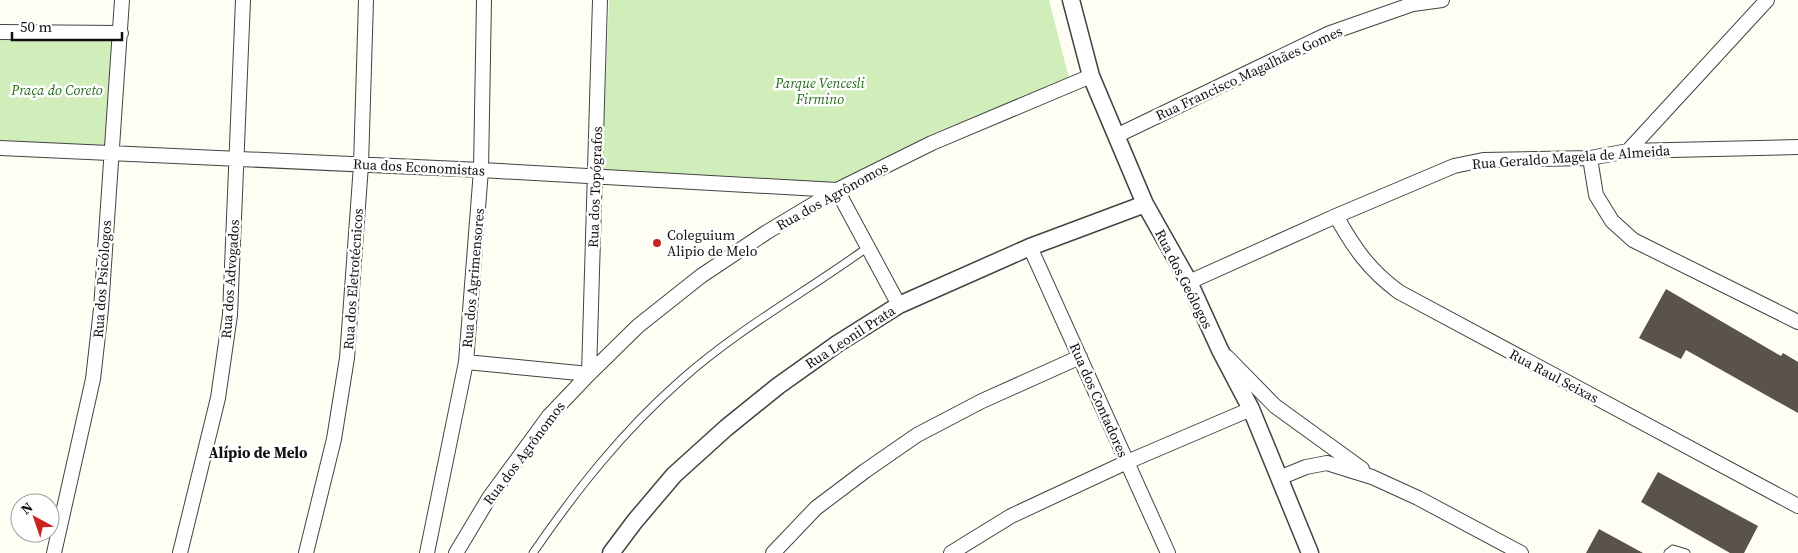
<svg xmlns="http://www.w3.org/2000/svg" width="1798" height="553" font-family="'Source Serif 4',serif">
  <rect width="100%" height="100%" fill="#fffef4"/>
  <!-- green -->
  <path fill="#d0edba" d="M609 0H1049L1069 78 837 183 602 170Z
    M0 32 121 33 115 150H0Z"/>
  <!-- building -->
  <path fill="#5a524c" d="M1666 289 1781 356 1783 353 1798 362V413L1686 350 1681 359 1639 338Z
    M1658 472 1758 526 1744 553H1730L1641 502Z
    M1599 529 1643 553H1586Z"/>
  <g fill="none" stroke-linecap="round" stroke-linejoin="round">
    <defs>
      <path id="service" d="M533 553C577 489 623 431 681 380 738 329 806 292 868 247
        M1668 553 1673 549 1686 553"/>
      <path id="minor" d="M0 32 121 33
        M1116 136 1330 33 1413 4 1442 0
        M0 148 481 170 837 190
        M1628 151 1767 0
        M1590 158 1596 195 1612 221 1633 240 1798 322
        M837 190 899 305
        M1336 216C1354 248 1369 270 1399 292L1798 506
        M1030 247 1168 553
        M1189 282 1336 216 1454 166 1483 160 1590 158 1628 151 1798 147
        M1227 357 1275 406 1362 469
        M466 362 589 374
        M589 374 600 0
        M1279 478 1306 467 1327 463 1372 477 1418 498 1521 553
        M54 553 93 379 101 309 122 0
        M180 553 218 398 230 315 243 0
        M306 553 334 439 347 358 361 165 366 0
        M427 553 466 362 481 170 484 0
        M456 553 489 498 549 416 589 374 638 326 701 276 767 232 837 190 932 143 1091 76
        M773 553 816 508 865 471 917 435 982 401 1080 357
        M951 553 1011 516 1127 462 1251 409"/>
      <path id="tertiary" d="M1071 0 1091 76 1145 204 1189 282 1220 350 1251 409 1310 553
        M611 553 635 521 674 475 726 428 778 386 837 344 899 305 1030 247 1145 204"/>
    </defs>
    <!-- service casing -->
    <use href="#service" stroke="#434343" stroke-width="9"/>
    <!-- minor casing -->
    <use href="#minor" stroke="#434343" stroke-width="16"/>
    <!-- tertiary casing -->
    <use href="#tertiary" stroke="#434343" stroke-width="19"/>
    <!-- service -->
    <use href="#service" stroke="#fff" stroke-width="7"/>
    <!-- minor -->
    <use href="#minor" stroke="#fff" stroke-width="14"/>
    <!-- tertiary -->
    <use href="#tertiary" stroke="#fff" stroke-width="16"/>
  </g>
  <!-- markers -->
  <circle fill="#cb231e" stroke="#fff" stroke-width="2" cx="657" cy="243" r="5"/>
  <g text-anchor="middle" dominant-baseline="central" stroke-width="5" stroke-linejoin="round" paint-order="stroke">
    <!-- street labels -->
    <g font-size="14" fill="#101010" stroke="#fff">
      <text transform="translate(1249 73) rotate(-25)">Rua Francisco Magalhães Gomes</text>
      <text transform="translate(1571 157) rotate(-4)">Rua Geraldo Magela de Almeida</text>
      <text transform="translate(419 167) rotate(3)">Rua dos Economistas</text>
      <text transform="translate(595 187) rotate(-88)">Rua dos Topógrafos</text>
      <text transform="translate(832 196) rotate(-29)">Rua dos Agrônomos</text>
      <text transform="translate(473 278) rotate(-85)">Rua dos Agrimensores</text>
      <text transform="translate(102 279) rotate(-86)">Rua dos Psicólogos</text>
      <text transform="translate(230 279) rotate(-86)">Rua dos Advogados</text>
      <text transform="translate(353 279) rotate(-86)">Rua dos Eletrotécnicos</text>
      <text transform="translate(1184 279) rotate(63)">Rua dos Geólogos</text>
      <text transform="translate(850 337) rotate(-33)">Rua Leonil Prata</text>
      <text transform="translate(1554 376) rotate(28)">Rua Raul Seixas</text>
      <text transform="translate(1099 400) rotate(66)">Rua dos Contadores</text>
      <text transform="translate(524 453) rotate(-53)">Rua dos Agrônomos</text>
    </g>
    <!-- park labels -->
    <g font-size="14" font-style="italic" fill="#266e1b" stroke="#fff">
      <text x="820" y="83">Parque Vencesli<tspan x="820" dy="16">Firmino</tspan></text>
      <text x="57" y="90">Praça do Coreto</text>
    </g>
    <!-- poi labels -->
    <g font-size="14" fill="#101010" stroke="#fff" text-anchor="start">
      <text x="667" y="235">Coleguium<tspan x="667" dy="16">Alipio de Melo</tspan></text>
    </g>
    <!-- neighbourhood labels -->
    <g font-size="15" font-weight="bold" fill="#101010" stroke="#fff">
      <text x="258" y="452">Alípio de Melo</text>
    </g>
  </g>
  <!-- north arrow -->
  <g transform="translate(35 518) rotate(320)"><circle r="24" fill="#ffffff" stroke="#9f9f9f"/>
  <path d="M0-4L9 19L0 12L-9 19Z" fill="#cb231e"/>
  <text y="-8" font-size="14" font-weight="bold" text-anchor="middle" fill="#101010">N</text>
  </g>
  <!-- scale -->
  <path d="M12 32v8h110v-8" fill="none" stroke="#101010" stroke-width="2.5"/>
  <text x="20" y="32" font-size="15" fill="#101010" stroke="#ffffff" stroke-width="4" paint-order="stroke">50 m</text>
</svg>
